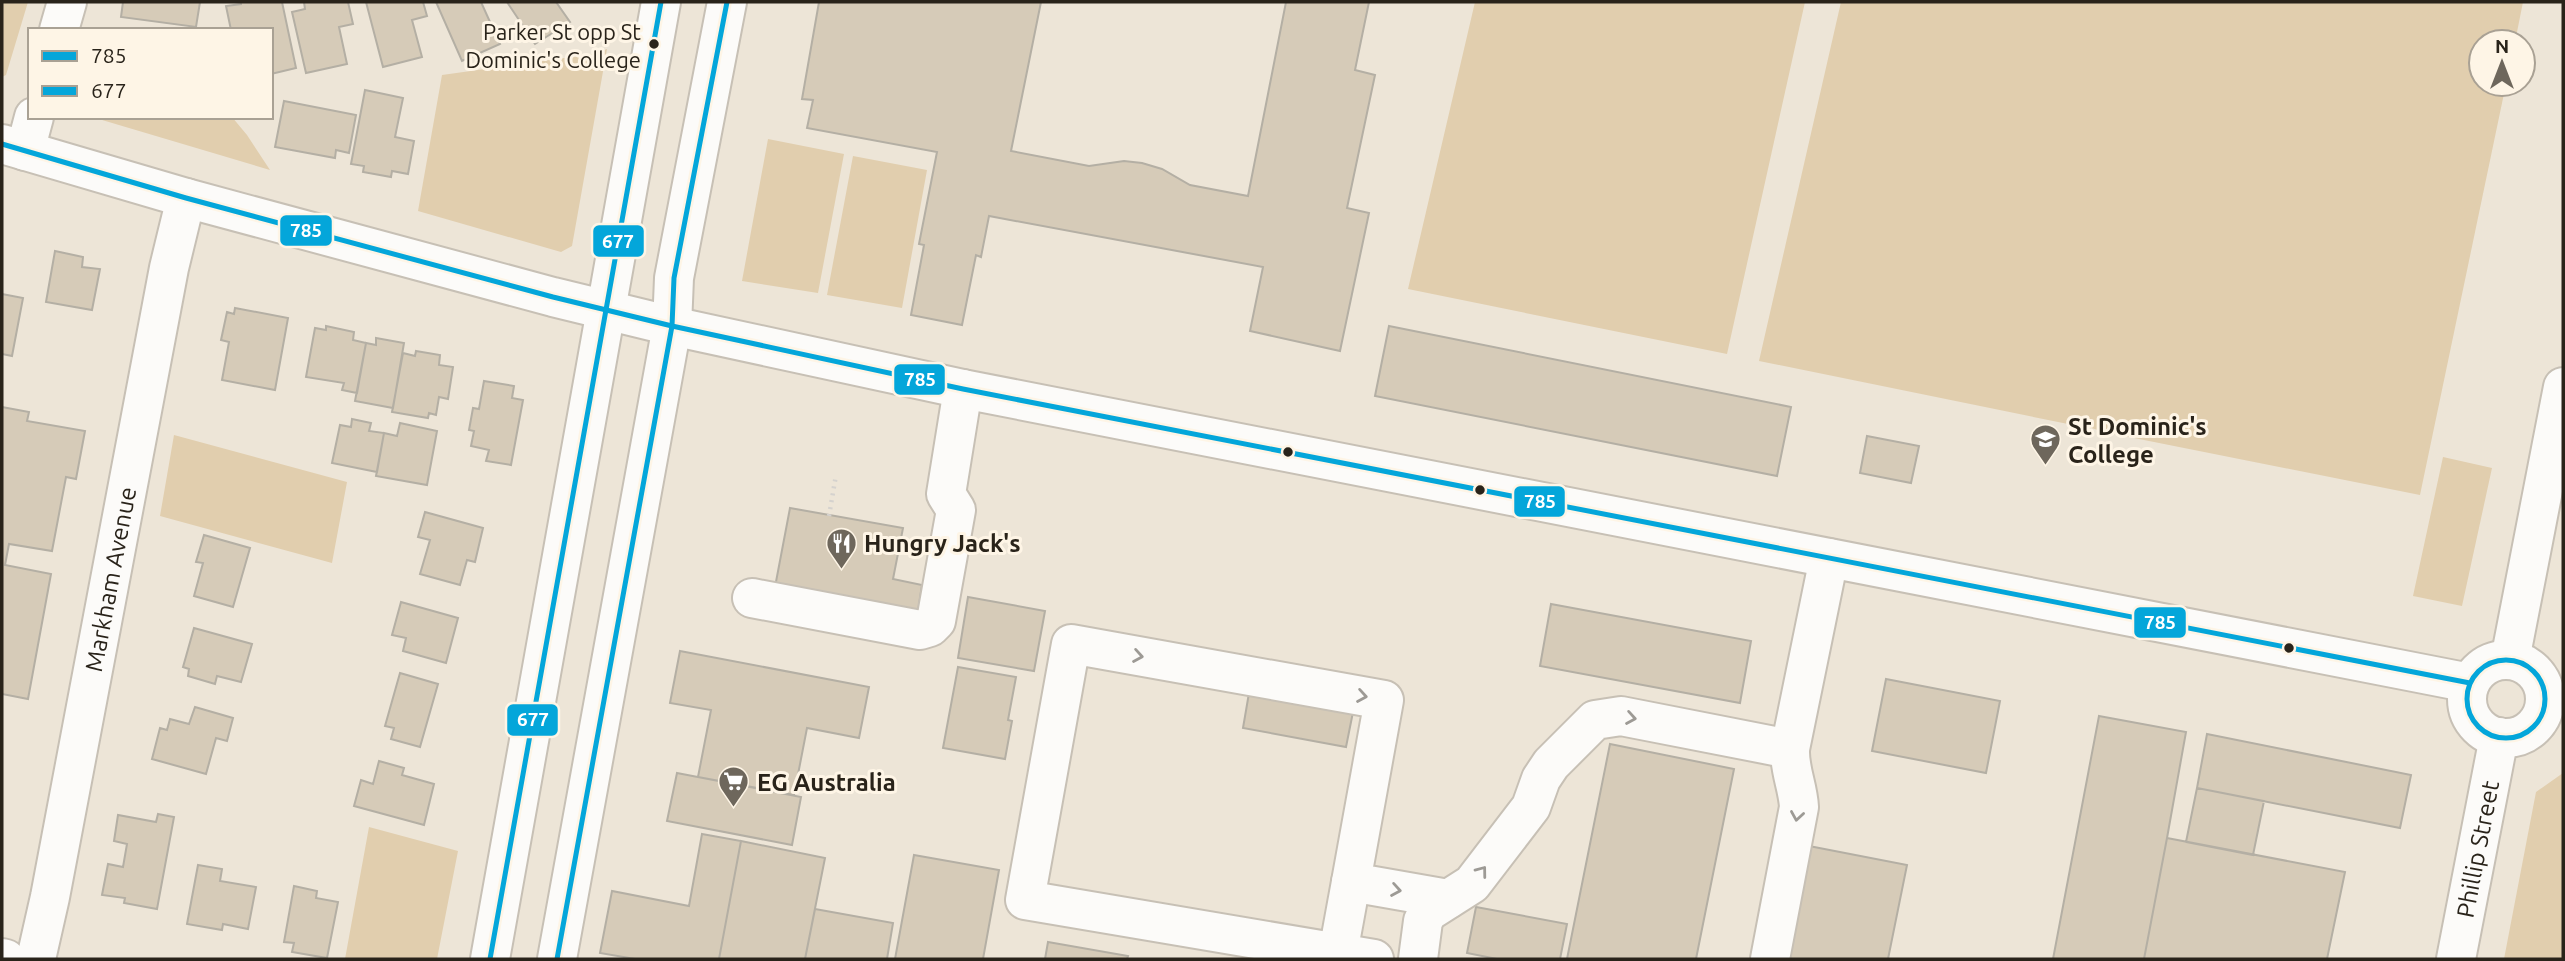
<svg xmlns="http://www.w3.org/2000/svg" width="2565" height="961" font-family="Ubuntu,sans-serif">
  <rect width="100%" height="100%" fill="#ede5d7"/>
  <!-- green -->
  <path fill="#e1ceae" d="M2 2H28L6 75 2 77Z
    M1475 2H1805L1727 354 1408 289Z
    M1841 2H2523L2515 42H2481V84H2506L2420 495 2104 432 2079 424 2078 426 1759 361Z
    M607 49 572 246 561 252 418 211 442 75 593 54Z
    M92 117H232L247 135 270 170Z
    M768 139 844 154 818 293 742 281Z
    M853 156 927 170 902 308 827 295Z
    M174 435 347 482 332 563 160 516Z
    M2443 457 2492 468 2462 606 2413 596Z
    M2563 773V959H2504L2536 792Z
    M369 827 458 851 437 959H345Z"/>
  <!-- building -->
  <path fill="#d6cbb8" stroke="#b4afa4" stroke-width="2" d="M123 2H200L196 27 121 17Z
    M241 2H282L296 68 271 74V30H231L226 6 241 4Z
    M304 2H348L353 24 339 27 347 64 306 73 292 12 305 9Z
    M366 2H423L427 16 412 20 422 57 383 67Z
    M436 2H481L500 44 462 61Z
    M507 2H556L570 22 535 44Z
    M819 2H1041L1011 151 1089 166 1124 161 1142 163 1162 169 1190 185 1248 196 1286 2H1369L1355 70 1375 75 1347 208 1369 213 1340 351 1250 331 1263 267 989 216 981 257 976 255 962 325 911 315 924 245 919 244 937 152 807 128 813 100 802 99Z
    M365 90 403 98 395 137 414 141 408 174 392 171 391 177 363 172 364 166 351 164Z
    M284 101 356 115 349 153 336 150 335 158 275 147Z
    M55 251 83 257 82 267 100 269 92 310 46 302Z
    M2 294 23 298 12 356 2 354Z
    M235 308 288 318 275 390 222 380 229 342 221 340 227 312 234 314Z
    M326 326 354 332 353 340 366 343 357 393 342 390 344 383 306 377 315 328 326 330Z
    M1389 326 1791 407 1777 476 1375 396Z
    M376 338 404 343 393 408 355 401 366 343 376 345Z
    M416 351 440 355 439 365 453 367 448 399 439 397 436 415 429 413 428 418 392 412 403 353 415 356Z
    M484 381 514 386 512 398 523 400 511 465 486 461 489 450 471 446 474 431 469 430 473 408 479 409Z
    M2 407 29 412 27 421 85 431 76 479 66 477 52 551 9 544 5 565 51 574 28 699 2 694Z
    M352 419 371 423 369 431 384 433 377 472 332 463 340 425 351 427Z
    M400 423 437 431 427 485 376 476 384 433 397 436Z
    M1867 436 1919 446 1911 483 1860 473Z
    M790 508 903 528 893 579 922 585 918 612 775 587Z
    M425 512 483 528 475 562 467 560 460 585 420 574 430 540 418 537Z
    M204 535 250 548 233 607 194 596 203 563 196 562Z
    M968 597 1045 611 1034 671 958 658Z
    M401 602 458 618 446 663 403 651 406 638 392 635Z
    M1551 604 1751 641 1740 703 1540 666Z
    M194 628 252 644 241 682 217 676 215 684 188 676 189 669 183 667Z
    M680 651 869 687 859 738 807 728 794 795 698 777 711 710 670 703Z
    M958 667 1016 677 1008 720 1012 721 1005 759 943 748Z
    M400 673 438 684 420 747 391 739 394 728 385 726Z
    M1886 679 2000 701 1986 773 1872 751Z
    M1249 693 1353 712 1346 747 1243 728Z
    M195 707 233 718 227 741 216 738 206 774 152 759 160 728 167 730 170 719 189 724Z
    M2099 716 2186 732 2167 838 2144 959H2053Z
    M2207 734 2411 775 2400 828 2197 788Z
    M1610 744 1734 769 1696 959H1567Z
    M379 761 404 768 402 775 434 784 424 825 354 806 361 780 373 784Z
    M677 773 801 797 792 845 667 821Z
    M2197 788 2264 801 2253 855 2186 842Z
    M158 814 174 817 157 909 124 903 125 898 102 895 108 864 123 867 127 844 114 841 118 815 156 822Z
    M702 834 741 841 719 959H635L600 953 612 891 689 906Z
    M2167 838 2345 872 2327 959H2144Z
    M741 841 825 858 805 959H719Z
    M1809 846 1907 865 1888 959H1786Z
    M914 855 999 870 983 959H895Z
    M198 865 222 869 220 881 256 887 248 929 223 924 222 930 187 924Z
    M294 886 317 891 316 898 338 902 327 958 292 952 294 943 284 942Z
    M1476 907 1567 924 1560 959H1497L1467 953Z
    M815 909 893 923 887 959H805Z
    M1048 942 1128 956 1127 959H1045Z"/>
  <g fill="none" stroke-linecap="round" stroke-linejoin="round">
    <defs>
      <g id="minor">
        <path d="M59 30 67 2"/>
        <path d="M2 144 186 198 553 297 672 326 963 389 2470 683"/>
        <path d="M25 151 34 117"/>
        <path d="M752 598 920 630 930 627 936 621 956 510 946 494 963 389"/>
        <circle cx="2506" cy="699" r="39"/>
        <path d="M2510 660 2563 387"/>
        <path d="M1338 953 1351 882"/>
        <path d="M2 958 6 959"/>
        <path id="s1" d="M36 959 50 897 169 268 186 198"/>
        <path d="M1374 959 1025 900 1071 644 1384 700 1351 882 1448 899"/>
        <path d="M1418 959 1423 921 1428 912 1472 884 1531 807 1541 779 1551 764 1595 720 1621 716 1790 749"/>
        <path d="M1770 959 1799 807C1798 787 1789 769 1790 749L1829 558"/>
        <path id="s2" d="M2456 959 2499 737"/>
      </g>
      <path id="highway" d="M490 959 661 2
        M557 959 672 326 674 278 727 2"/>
    </defs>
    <!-- minor casing -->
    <use href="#minor" stroke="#c7c0b5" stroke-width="42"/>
    <!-- highway casing -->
    <use href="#highway" stroke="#c7c0b5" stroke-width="42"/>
    <!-- path -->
    <path stroke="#d5d2ce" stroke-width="4.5" stroke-dasharray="2 5" stroke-linecap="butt" d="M829 516 836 475"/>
    <!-- minor -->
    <use href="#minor" stroke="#fcfbf9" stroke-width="38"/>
    <!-- highway -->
    <use href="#highway" stroke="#fcfbf9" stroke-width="38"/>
    <defs>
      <path id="bus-1" d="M2 144 186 198 553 297 672 326 963 389 2470 683
        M2467 699a39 39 0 1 1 78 0a39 39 0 1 1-78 0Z"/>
      <path id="bus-2" d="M490 959 661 2
        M557 959 672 326 674 278 727 2"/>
    </defs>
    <!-- bus-1 casing -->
    <use href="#bus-1" stroke="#fef5e6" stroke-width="10"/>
    <!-- bus-2 casing -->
    <use href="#bus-2" stroke="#fef5e6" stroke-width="10"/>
    <!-- bus-1 -->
    <use href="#bus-1" stroke="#04a6da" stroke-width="5"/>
    <!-- bus-2 -->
    <use href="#bus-2" stroke="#04a6da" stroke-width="5"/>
  </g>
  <!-- one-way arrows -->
  <defs><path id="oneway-chevron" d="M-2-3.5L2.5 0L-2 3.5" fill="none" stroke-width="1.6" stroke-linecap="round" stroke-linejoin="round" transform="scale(1.75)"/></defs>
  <g stroke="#9d9a95">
    <use href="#oneway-chevron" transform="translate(1138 656) rotate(10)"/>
    <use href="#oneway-chevron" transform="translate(1362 696) rotate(10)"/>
    <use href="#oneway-chevron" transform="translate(1631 718) rotate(10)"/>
    <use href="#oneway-chevron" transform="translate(1797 816) rotate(99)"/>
    <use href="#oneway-chevron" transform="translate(1482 871) rotate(-53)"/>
    <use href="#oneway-chevron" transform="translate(1396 890) rotate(10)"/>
  </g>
  <!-- icons -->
  <defs>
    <symbol id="school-pin" viewBox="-11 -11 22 30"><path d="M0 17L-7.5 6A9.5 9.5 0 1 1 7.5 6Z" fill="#6e675c" stroke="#fef5e6"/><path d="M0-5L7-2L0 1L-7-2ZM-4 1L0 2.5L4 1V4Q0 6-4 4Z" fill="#fff"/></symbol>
    <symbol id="restaurant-pin" viewBox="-11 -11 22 30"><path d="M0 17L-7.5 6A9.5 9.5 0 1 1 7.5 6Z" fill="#6e675c" stroke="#fef5e6"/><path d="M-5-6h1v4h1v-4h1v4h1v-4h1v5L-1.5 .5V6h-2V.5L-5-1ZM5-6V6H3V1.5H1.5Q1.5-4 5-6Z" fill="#fff"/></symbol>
    <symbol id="supermarket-pin" viewBox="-11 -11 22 30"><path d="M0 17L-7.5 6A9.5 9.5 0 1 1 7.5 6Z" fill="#6e675c" stroke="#fef5e6"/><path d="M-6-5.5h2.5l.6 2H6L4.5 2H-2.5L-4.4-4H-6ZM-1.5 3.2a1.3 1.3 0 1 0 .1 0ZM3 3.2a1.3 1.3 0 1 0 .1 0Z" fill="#fff"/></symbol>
  </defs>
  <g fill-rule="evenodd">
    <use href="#school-pin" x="2028" y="422" width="35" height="47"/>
    <use href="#restaurant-pin" x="824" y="526" width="35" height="47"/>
    <use href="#supermarket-pin" x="716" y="764" width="35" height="47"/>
  </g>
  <!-- markers -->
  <g fill="#29231a" stroke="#fef5e6" stroke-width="2.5">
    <circle cx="654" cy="44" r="6"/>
    <circle cx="1288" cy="452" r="6"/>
    <circle cx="1480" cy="490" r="6"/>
    <circle cx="2289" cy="648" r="6"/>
  </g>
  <g text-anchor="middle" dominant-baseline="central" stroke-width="6" stroke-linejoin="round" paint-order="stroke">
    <!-- bus labels -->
    <g font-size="22" fill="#29231a" stroke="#fef5e6" text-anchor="end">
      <text x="641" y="31">Parker St opp St<tspan x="641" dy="28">Dominic's College</tspan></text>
    </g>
    <!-- poi labels -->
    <g font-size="24" font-weight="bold" fill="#29231a" stroke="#fef5e6" text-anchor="start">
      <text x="2068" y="426">St Dominic's<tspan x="2068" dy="28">College</tspan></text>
      <text x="864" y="543">Hungry Jack's</text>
      <text x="757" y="782">EG Australia</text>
    </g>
    <!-- street labels -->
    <g font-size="24" fill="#29231a" stroke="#fef5e6">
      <text stroke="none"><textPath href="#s1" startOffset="387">Markham Avenue</textPath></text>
      <text stroke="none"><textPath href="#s2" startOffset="112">Phillip Street</textPath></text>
    </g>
  </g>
  <g stroke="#fef5e6" stroke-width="2.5">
    <rect x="279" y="214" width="54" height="33" rx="7" fill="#04a6da"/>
    <rect x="592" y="224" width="53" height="34" rx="7" fill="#04a6da"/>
    <rect x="893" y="363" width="53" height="33" rx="7" fill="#04a6da"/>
    <rect x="1513" y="485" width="53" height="33" rx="7" fill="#04a6da"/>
    <rect x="2133" y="606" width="54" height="33" rx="7" fill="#04a6da"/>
    <rect x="506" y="703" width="53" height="34" rx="7" fill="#04a6da"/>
  </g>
  <g font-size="19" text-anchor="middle" font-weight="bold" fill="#fff">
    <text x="306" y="237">785</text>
    <text x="618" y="248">677</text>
    <text x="920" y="386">785</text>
    <text x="1540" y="508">785</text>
    <text x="2160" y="629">785</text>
    <text x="533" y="726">677</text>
  </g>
  <!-- border -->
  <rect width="2565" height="961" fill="none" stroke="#29231a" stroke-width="7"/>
  <!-- legend -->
  <rect x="28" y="28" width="245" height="91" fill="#fef5e6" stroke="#a9a194" stroke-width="2"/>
  <rect x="42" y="51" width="35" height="10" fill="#04a6da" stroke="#a9a194" stroke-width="2"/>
  <text x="91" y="63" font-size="21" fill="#29231a">785</text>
  <rect x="42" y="86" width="35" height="10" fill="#04a6da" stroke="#a9a194" stroke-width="2"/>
  <text x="91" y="98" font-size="21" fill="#29231a">677</text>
  <!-- north arrow -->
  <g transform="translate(2502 63)"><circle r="33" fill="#fef5e6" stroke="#a9a194" stroke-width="2"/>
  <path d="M0-5L12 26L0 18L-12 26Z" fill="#6e675c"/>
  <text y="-10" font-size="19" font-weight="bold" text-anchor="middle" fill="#29231a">N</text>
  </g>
</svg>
